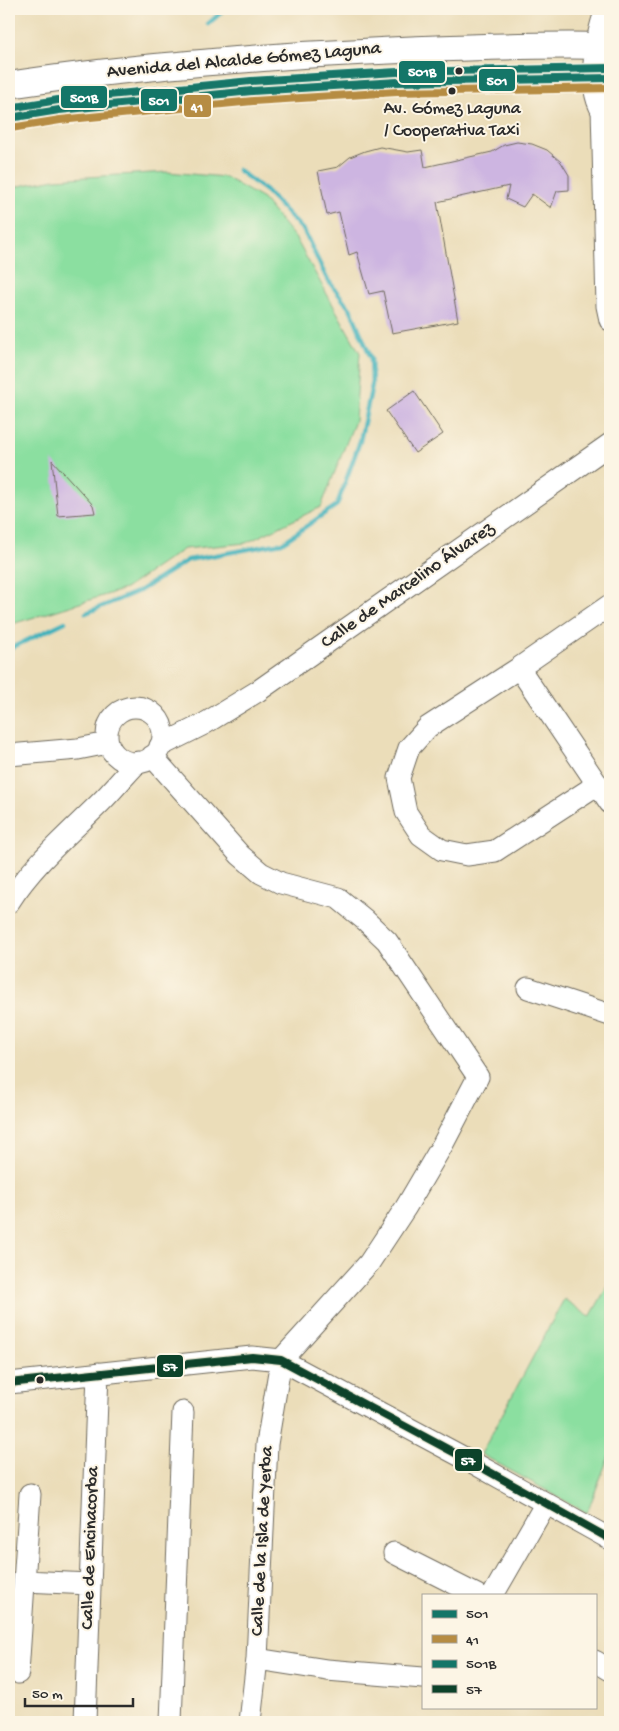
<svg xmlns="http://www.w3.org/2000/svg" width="619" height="1731" font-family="'Gochi Hand',sans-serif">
  <rect width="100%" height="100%" fill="#fcf5e5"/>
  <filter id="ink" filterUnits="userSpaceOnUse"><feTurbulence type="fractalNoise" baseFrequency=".02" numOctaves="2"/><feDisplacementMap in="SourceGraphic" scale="10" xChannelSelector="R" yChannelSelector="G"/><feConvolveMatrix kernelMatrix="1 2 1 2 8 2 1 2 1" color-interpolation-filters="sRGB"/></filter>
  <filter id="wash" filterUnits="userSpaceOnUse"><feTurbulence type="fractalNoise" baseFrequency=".0096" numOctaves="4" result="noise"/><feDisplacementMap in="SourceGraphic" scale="20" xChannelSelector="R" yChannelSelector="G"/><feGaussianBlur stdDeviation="1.12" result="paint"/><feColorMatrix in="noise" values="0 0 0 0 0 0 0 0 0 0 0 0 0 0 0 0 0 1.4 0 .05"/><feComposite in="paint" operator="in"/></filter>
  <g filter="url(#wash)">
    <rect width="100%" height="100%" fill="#ebddb9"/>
    <!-- green -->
    <path fill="#8bdfa0" stroke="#5b8566" d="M167 172 225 177 263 199 296 239 360 353 355 421 321 507 246 543 184 549 125 589 9 625V188L55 179Z
      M610 1282V1453L587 1513 481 1454 564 1299 590 1317Z"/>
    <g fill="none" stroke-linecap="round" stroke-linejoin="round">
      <!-- stream -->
      <path stroke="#42b2bc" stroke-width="4.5" d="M208 24 225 9
        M86 613 139 591 188 560 282 543 337 505 360 441 372 385 371 358 351 310 327 279 304 231 267 192 238 170
        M9 649 65 622"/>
    </g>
    <g id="blocks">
      <!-- building -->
      <path fill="#cdb5e1" d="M517 142 532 144 547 150 561 162 569 175V190L557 191 551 208 532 194 523 207 506 199 509 186 437 202 458 321 392 333 383 291 369 294 357 252 349 255 339 212 327 215 318 171 338 167 350 157 365 151 380 147 408 152 422 150 425 167 492 152 504 145Z
        M414 391 443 434 415 453 386 411Z
        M52 460 93 505 95 513 58 516Z"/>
    </g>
  </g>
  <g filter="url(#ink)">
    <use href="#blocks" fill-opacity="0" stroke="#6e695d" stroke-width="1"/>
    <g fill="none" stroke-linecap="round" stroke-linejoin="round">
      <defs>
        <path id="minor" d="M602 108 607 306 610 320
          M519 668 610 803
          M107 735a28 28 0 1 1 56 0a28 28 0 1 1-56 0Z
          M160 746 204 724 258 691 610 444
          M9 755 78 749 108 743
          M152 756 240 855 261 873 281 883 338 898 365 920 387 941 478 1077 443 1144 406 1207 369 1263 281 1360 267 1444 257 1659 250 1722
          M598 784 495 851 467 855 442 850 421 835 406 812 399 778 409 748 428 727 519 668 610 605
          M9 902C34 863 69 834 101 802 114 789 125 775 138 762
          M528 988 610 1015
          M9 1383 252 1357 281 1360 470 1461 610 1539
          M394 1553 477 1595
          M24 1581 90 1584
          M493 1595 546 1503
          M257 1659 327 1670 423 1678
          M595 1661 610 1670
          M18 1673 30 1494
          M85 1722 98 1373
          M171 1722 183 1412"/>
        <path id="major" d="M609 9C598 37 586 93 610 117
          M9 85C106 70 205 62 303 55 405 49 508 44 610 46
          M9 118 59 110 252 91 397 82 610 78"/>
      </defs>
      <!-- minor casing -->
      <use href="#minor" stroke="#6e695d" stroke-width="23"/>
      <!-- major casing -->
      <use href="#major" stroke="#6e695d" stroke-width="28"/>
      <!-- minor -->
      <use href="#minor" stroke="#fff" stroke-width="21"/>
      <!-- major -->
      <use href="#major" stroke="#fff" stroke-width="26"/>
      <defs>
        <path id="bus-1" d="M9 118 59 110 252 91 397 82 610 78"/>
        <path id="bus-2" d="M11 128 60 120 253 101 397 92 610 88"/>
        <path id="bus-3" d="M9 108 58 100 251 81 397 72 610 68"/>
        <path id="bus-4" d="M9 1383 252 1357 281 1360 470 1461 610 1539"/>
      </defs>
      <!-- bus-1 casing -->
      <use href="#bus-1" stroke="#fcf5e5" stroke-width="11"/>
      <!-- bus-2 casing -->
      <use href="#bus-2" stroke="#fcf5e5" stroke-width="11"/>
      <!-- bus-3 casing -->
      <use href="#bus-3" stroke="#fcf5e5" stroke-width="11"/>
      <!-- bus-4 casing -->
      <use href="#bus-4" stroke="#fcf5e5" stroke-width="11"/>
      <!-- bus-1 -->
      <use href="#bus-1" stroke="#147668" stroke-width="8"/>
      <!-- bus-2 -->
      <use href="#bus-2" stroke="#b68c43" stroke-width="8"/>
      <!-- bus-3 -->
      <use href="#bus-3" stroke="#147668" stroke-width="8"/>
      <!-- bus-4 -->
      <use href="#bus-4" stroke="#0c422a" stroke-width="8"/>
    </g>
  </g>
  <!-- markers -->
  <g fill="#2b2b2b" stroke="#fcf5e5" stroke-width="2">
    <circle cx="459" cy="71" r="4.5"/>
    <circle cx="452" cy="91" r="4.5"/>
    <circle cx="40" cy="1380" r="4.5"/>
  </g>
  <g text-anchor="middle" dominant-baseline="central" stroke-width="4" stroke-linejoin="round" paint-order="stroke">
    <!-- bus labels -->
    <g font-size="18" fill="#2b2b2b" stroke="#fcf5e5">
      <text x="452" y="109">Av. Gómez Laguna<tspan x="452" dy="22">/ Cooperativa Taxi</tspan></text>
    </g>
    <!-- street labels -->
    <g font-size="19" fill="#2b2b2b" stroke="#fcf5e5">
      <text transform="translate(244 61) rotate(-5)">Avenida del Alcalde Gómez Laguna</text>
      <text transform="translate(408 586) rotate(-35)">Calle de Marcelino Álvarez</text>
      <text transform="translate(263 1541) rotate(-87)">Calle de la Isla de Yerba</text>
      <text transform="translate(91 1548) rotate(-88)">Calle de Encinacorba</text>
    </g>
  </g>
  <g stroke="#fcf5e5" stroke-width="2">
    <rect x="398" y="60" width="48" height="24" rx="5" fill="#147668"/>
    <rect x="478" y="68" width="38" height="24" rx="5" fill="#147668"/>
    <rect x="60" y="85" width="48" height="24" rx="5" fill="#147668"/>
    <rect x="140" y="88" width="38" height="24" rx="5" fill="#147668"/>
    <rect x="183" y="94" width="29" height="24" rx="5" fill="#b68c43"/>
    <rect x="156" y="1354" width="28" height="24" rx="5" fill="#0c422a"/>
    <rect x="454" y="1448" width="29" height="24" rx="5" fill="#0c422a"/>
  </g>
  <g font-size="14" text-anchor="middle" font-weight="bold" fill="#fff">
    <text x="422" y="76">501B</text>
    <text x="497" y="85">501</text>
    <text x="84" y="102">501B</text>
    <text x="159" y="105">501</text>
    <text x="197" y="111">41</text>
    <text x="170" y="1371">57</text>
    <text x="468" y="1465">57</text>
  </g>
  <!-- margin -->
  <rect width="619" height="1731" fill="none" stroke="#fcf5e5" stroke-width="30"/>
  <!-- legend -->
  <rect x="422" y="1594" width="175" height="115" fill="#fcf5e5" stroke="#a8a49b"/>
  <rect x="432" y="1610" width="25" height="8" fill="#147668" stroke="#a8a49b"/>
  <text x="466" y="1618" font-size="15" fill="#2b2b2b">501</text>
  <rect x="432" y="1635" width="25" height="8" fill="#b68c43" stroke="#a8a49b"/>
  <text x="466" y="1644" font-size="15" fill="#2b2b2b">41</text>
  <rect x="432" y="1660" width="25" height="8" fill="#147668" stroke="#a8a49b"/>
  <text x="466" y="1668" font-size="15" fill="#2b2b2b">501B</text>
  <rect x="432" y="1685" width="25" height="8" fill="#0c422a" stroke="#a8a49b"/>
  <text x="466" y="1694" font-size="15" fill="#2b2b2b">57</text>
  <!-- scale -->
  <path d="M25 1698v8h108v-8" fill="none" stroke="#2b2b2b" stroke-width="2.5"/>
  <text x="32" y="1698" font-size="15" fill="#2b2b2b" stroke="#fcf5e5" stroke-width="4" paint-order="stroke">50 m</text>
</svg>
